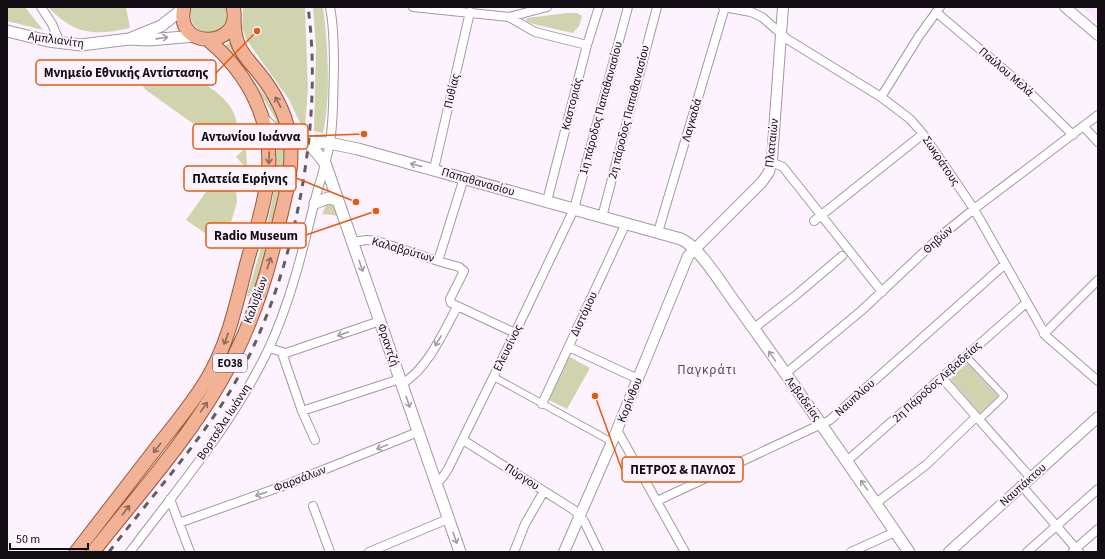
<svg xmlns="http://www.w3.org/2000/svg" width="1105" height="559" font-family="'Source Sans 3',sans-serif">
  <rect width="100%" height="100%" fill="#fdf3ff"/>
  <!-- built -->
  <path fill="#f7e6fb" d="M1081 7H1098V22Z"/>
  <!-- green -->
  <path fill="#cfd4af" d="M7 7H25L43 30 7 21Z
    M48 7H126L130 28C94 36 75 35 48 7Z
    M192 7H225C229 18 225 27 215 32 199 36 186 23 192 7Z
    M243 7H305L308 88 305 127H302L288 98 246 39 242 27Z
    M313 7H323C328 44 331 97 323 133L314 131 316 48Z
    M567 13H577L582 16 579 26 573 33 533 24 526 21 527 18Z
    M231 42 244 70 269 100 283 128 280 130C267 97 243 74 222 47Z
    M163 70C190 73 236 95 237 126 238 134 233 140 226 143L216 140 146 90 142 85 143 77 151 72Z
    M273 138 281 144 285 152 283 176 274 222 255 290 248 297 247 295C259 254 285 178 273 138Z
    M246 147 247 169 236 157Z
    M223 168 235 181 237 202 227 236 220 241 215 240 186 220Z
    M333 202 340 216 322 214 326 205Z
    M568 356 590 368 567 409 547 399Z
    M967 363 998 396 980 413 950 379Z"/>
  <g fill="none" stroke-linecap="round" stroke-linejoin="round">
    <defs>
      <path id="pedestrian" d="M966 356 1004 396 979 420
        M494 377 612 442"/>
      <path id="minor" d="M41 7 52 24 60 43
        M413 7 509 17 547 7
        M723 7 751 12 762 17 787 39 881 97 910 119 923 134 974 209 1046 336 1098 381
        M936 12 1021 84 1073 135
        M509 17 535 32 587 45
        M881 97 919 36 940 7
        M1084 127 1098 142
        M771 162 783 167 882 292
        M434 169 470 12
        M547 201 587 45 599 7
        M602 217 657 7
        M814 221 923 134
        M658 232 725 7
        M352 242 367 240 377 241 438 261 464 178
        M438 261 459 267 464 271 450 299 451 303 515 333
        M753 329 795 296 842 256
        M1044 334 1098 280
        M569 347 638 379
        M269 348 286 353 380 321
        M282 353 302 411 315 440
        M785 374 861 311 942 235 974 209 1098 115
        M942 378 1031 478
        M402 384C428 368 443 333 457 307
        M542 404 626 223
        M302 411 400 379
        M617 430 685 552
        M463 440 574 510 584 521 599 552
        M847 461 1026 303
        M436 483 442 478 448 469 515 333 574 209 628 7
        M1022 486 1079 552
        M170 499 190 552
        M657 501 830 420 1005 264
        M876 503 926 465 976 417
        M313 506 330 552
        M179 523 283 486 418 432
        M1073 551 1098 529
        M130 552C179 487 234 422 269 348 292 298 304 245 317 192 322 176 327 159 330 142 334 117 333 92 334 67 334 47 334 27 330 7
        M369 552 448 519
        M514 552 525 524 544 491
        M851 552 895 532
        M1027 552 1098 489"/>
      <path id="tertiary" d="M1065 7 1098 35
        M564 552 612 442 688 256 762 182 769 172 772 159 783 7
        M949 552 1098 417"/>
      <path id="secondary" d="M7 31 48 41 81 45 129 39 149 40 195 36
        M129 39 161 26 184 8
        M263 119 277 132 290 138 308 142 329 143 358 149 681 239C701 248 725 290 739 308 797 389 853 470 909 552
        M308 142 325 163 460 552
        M315 203 328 198 338 200"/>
      <path id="primary" d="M184 7C173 51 244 49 233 7
        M76 552C103 517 130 482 157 447 174 425 193 403 207 379 228 344 236 305 246 266 254 236 265 205 268 175 274 122 248 73 208 40
        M93 552C137 496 187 441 222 379 249 332 268 276 279 223 285 197 294 168 290 142 288 119 278 99 265 81 247 56 234 52 234 18"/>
    </defs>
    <!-- pedestrian casing -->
    <use href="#pedestrian" stroke="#a398a6" stroke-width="8"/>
    <!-- minor casing -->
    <use href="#minor" stroke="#a398a6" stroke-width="10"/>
    <!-- tertiary casing -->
    <use href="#tertiary" stroke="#a398a6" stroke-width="12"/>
    <!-- secondary casing -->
    <use href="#secondary" stroke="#a398a6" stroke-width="13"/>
    <!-- primary casing -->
    <use href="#primary" stroke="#9c563a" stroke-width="15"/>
    <!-- pedestrian -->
    <use href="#pedestrian" stroke="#fff" stroke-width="6"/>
    <!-- minor -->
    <use href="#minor" stroke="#fff" stroke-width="8"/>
    <!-- tertiary -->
    <use href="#tertiary" stroke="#fff" stroke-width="10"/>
    <!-- secondary -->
    <use href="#secondary" stroke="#fff" stroke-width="11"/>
    <!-- primary -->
    <use href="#primary" stroke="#f1b295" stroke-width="13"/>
    <!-- rail -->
    <path stroke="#625c63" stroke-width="3" stroke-dasharray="7 7" stroke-linecap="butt" d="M109 552C147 502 190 454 224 401 291 296 325 131 308 7"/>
  </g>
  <!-- one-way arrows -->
  <defs><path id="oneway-shaft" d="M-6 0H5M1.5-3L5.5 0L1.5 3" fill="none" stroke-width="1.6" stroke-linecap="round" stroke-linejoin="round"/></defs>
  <g stroke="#a09ea0">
    <use href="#oneway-shaft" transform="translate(162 38) rotate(-8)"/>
    <use href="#oneway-shaft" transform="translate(416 165) rotate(-165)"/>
    <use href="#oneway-shaft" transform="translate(361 266) rotate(71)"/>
    <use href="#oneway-shaft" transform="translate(343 334) rotate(161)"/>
    <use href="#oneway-shaft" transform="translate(438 341) rotate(122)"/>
    <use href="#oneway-shaft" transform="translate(772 356) rotate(-125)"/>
    <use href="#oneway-shaft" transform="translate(408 402) rotate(71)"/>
    <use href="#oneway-shaft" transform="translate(382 447) rotate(158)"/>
    <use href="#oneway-shaft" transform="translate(864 485) rotate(-125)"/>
    <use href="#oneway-shaft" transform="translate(261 494) rotate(161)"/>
    <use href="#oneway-shaft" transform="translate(455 538) rotate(71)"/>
  </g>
  <g stroke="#8c685a">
    <use href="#oneway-shaft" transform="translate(278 102) rotate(-117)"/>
    <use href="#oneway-shaft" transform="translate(269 158) rotate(92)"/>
    <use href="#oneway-shaft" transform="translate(269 263) rotate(-72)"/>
    <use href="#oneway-shaft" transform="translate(226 339) rotate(110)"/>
    <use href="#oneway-shaft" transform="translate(204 407) rotate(-55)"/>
    <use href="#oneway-shaft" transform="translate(157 448) rotate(128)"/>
    <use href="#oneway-shaft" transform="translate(126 510) rotate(-52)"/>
  </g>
  <g text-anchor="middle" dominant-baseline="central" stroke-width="4" stroke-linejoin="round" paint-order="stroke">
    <!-- shield labels -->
    <rect fill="#fdf3ff" stroke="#585259" stroke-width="1" x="213" y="354" width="34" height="18" rx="3"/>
    <g font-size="11" font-weight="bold" fill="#110d12">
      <text x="230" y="363">ΕΟ38</text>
    </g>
    <!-- street labels -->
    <g font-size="12" fill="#110d12" stroke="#fdf3ff">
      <text transform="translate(56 40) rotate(8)">Αμπλιανίτη</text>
      <text transform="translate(1006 72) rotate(41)">Παύλου Μελά</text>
      <text transform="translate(452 91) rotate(-77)">Πυθίας</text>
      <text transform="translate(572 104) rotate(-76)">Καστοριάς</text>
      <text transform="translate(601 108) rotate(-75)">1η πάροδος Παπαθανασίου</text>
      <text transform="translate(629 112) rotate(-76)">2η πάροδος Παπαθανασίου</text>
      <text transform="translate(692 120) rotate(-74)">Λαγκαδά</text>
      <text transform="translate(772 143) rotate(-84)">Πλαταιών</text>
      <text transform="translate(941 161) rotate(56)">Σωκράτους</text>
      <text transform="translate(478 182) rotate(16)">Παπαθανασίου</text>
      <text transform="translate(938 240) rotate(-42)">Θηβών</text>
      <text transform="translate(403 250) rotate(16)">Καλαβρύτων</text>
      <text transform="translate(256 300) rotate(-70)">Καλυβίων</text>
      <text transform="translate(584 314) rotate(-65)">Διστόμου</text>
      <text transform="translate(388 345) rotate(71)">Φραντζή</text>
      <text transform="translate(508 348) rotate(-64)">Ελευσίνος</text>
      <text transform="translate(937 382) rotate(-42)">2η Πάροδος Λεβαδείας</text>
      <text transform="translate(855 398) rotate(-42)">Ναυπλίου</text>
      <text transform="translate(803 399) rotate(54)">Λεβαδείας</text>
      <text transform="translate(630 400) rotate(-68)">Κορίνθου</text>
      <text transform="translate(224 422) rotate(-57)">Βορτσέλα Ιωάννη</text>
      <text transform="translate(522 477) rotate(33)">Πύργου</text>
      <text transform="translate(300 479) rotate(-21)">Φαρσάλων</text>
      <text transform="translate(1023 485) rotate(-42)">Ναυπάκτου</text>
    </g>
    <!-- neighbourhood labels -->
    <g font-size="13" letter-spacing="1" fill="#514753" stroke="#fdf3ff">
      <text x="707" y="370">Παγκράτι</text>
    </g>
  </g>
  <!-- callouts -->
  <path fill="none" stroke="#e8590c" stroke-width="1.5" d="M257 31L216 73M364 134L308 136M356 202L296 178M376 211L306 235M595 396L622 470"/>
  <g fill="#e8590c" stroke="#fdf3ff" stroke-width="1.5">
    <circle cx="257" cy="31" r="4"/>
    <circle cx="364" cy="134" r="4"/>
    <circle cx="356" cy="202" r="4"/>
    <circle cx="376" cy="211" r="4"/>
    <circle cx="595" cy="396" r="4"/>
  </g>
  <g fill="#fdf3ff" stroke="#e8590c" stroke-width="1.5">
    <rect x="36" y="60" width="180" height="25" rx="4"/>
    <rect x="193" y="124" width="115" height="25" rx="4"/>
    <rect x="184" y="166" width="112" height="25" rx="4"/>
    <rect x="206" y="223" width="100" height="25" rx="4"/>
    <rect x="622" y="457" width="121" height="25" rx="4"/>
  </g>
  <g font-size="13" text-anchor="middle" font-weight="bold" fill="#110d12">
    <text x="126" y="77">Μνημείο Εθνικής Αντίστασης</text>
    <text x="251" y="141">Αντωνίου Ιωάννα</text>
    <text x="240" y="183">Πλατεία Ειρήνης</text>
    <text x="256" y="240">Radio Museum</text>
    <text x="683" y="474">ΠΕΤΡΟΣ &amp; ΠΑΥΛΟΣ</text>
  </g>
  <!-- border -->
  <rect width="1105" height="559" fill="none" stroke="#110d12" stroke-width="16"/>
  <!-- scale -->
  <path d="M10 543v6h78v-6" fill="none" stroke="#110d12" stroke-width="2"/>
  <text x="16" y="543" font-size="12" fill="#110d12" stroke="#fdf3ff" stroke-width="3" paint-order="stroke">50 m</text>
</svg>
